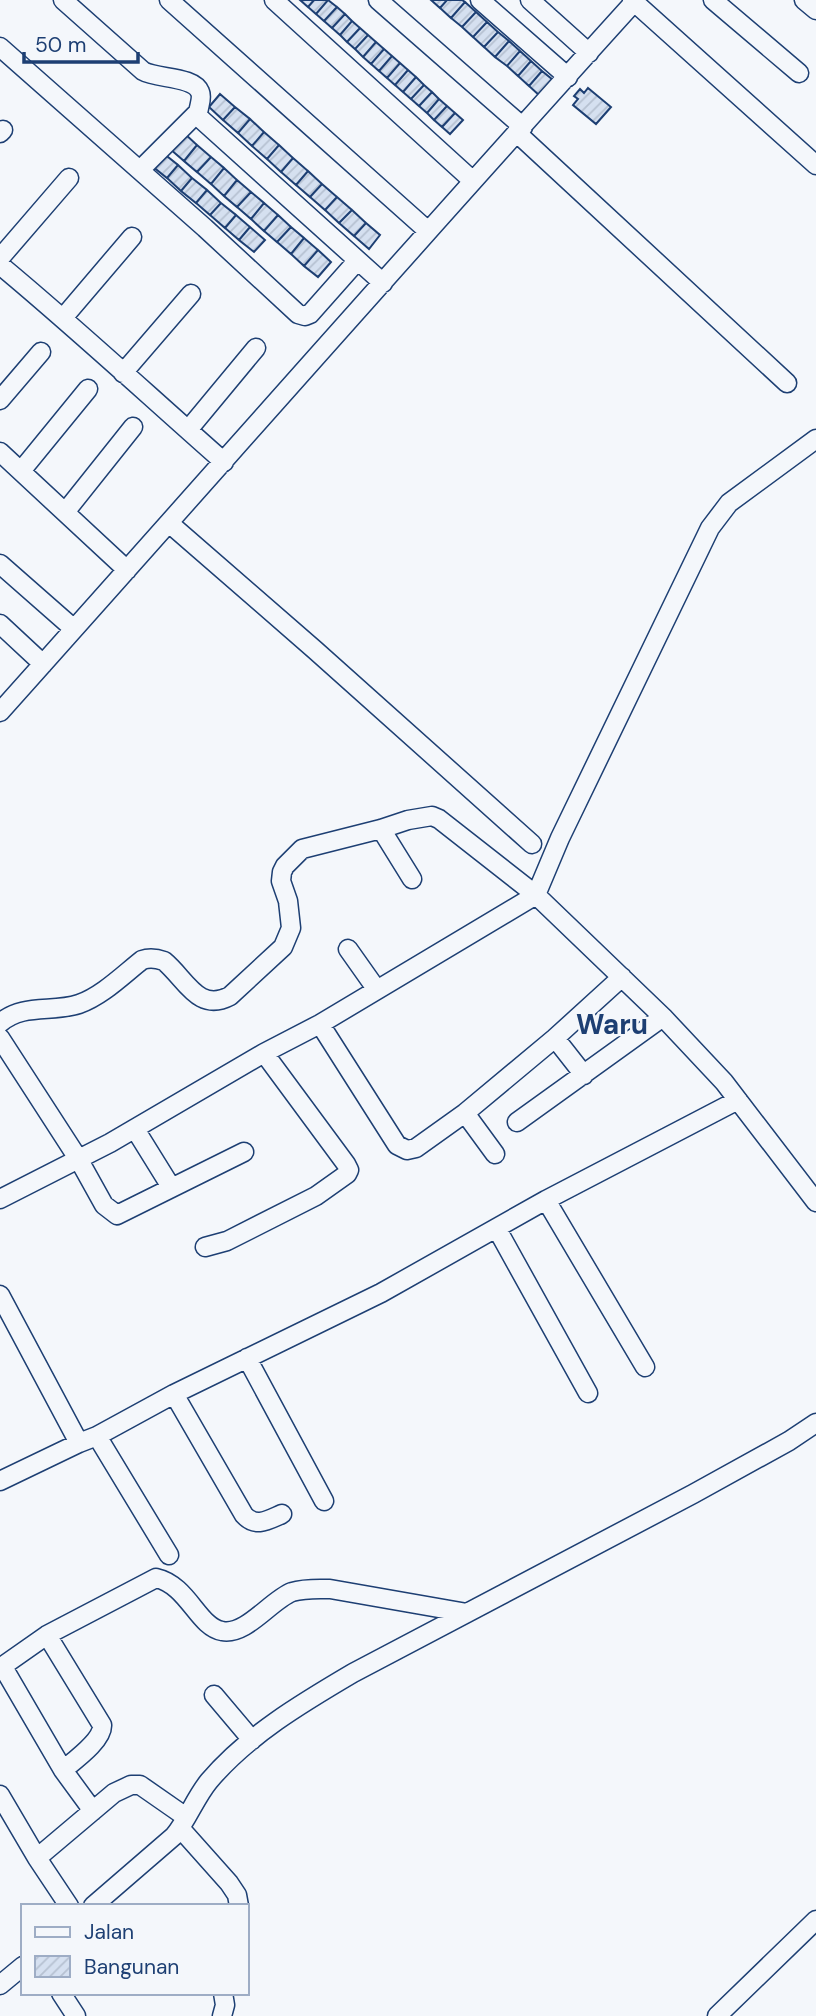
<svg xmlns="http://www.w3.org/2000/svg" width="816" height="2016" font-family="'DM Sans',sans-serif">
  <defs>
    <pattern id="building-hatch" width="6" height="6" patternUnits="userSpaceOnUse" patternTransform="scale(1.75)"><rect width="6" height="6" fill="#d5e0f0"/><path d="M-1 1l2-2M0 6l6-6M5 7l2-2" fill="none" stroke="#b6c1d1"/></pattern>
  </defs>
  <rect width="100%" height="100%" fill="#f4f7fb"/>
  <!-- building -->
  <path fill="url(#building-hatch)" stroke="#1d3f73" stroke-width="2" d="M300 0H314L308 7Z
    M314 0H328L316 14 308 7Z
    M328 0 337 7 324 21 316 14Z
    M431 0H447L440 8Z
    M447 0H462L465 2 451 18 440 8Z
    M465 2 476 12 462 27 451 18Z
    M337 7 345 14 332 28 324 21Z
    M476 12 487 22 473 37 462 27Z
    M345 14 352 21 340 35 332 28Z
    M352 21 360 28 347 42 340 35Z
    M487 22 498 32 484 47 473 37Z
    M360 28 368 35 355 49 347 42Z
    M498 32 509 41 495 57 484 47Z
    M368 35 376 42 363 57 355 49Z
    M509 41 520 51 507 66 495 57Z
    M376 42 384 49 371 64 363 57Z
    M384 49 392 56 379 71 371 64Z
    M520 51 531 61 518 76 507 66Z
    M392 56 400 63 387 78 379 71Z
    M531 61 542 71 529 86 518 76Z
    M400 63 408 70 395 85 387 78Z
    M408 70 416 77 403 92 395 85Z
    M542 71 553 80 540 96 529 86Z
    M416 77 424 85 411 99 403 92Z
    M424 85 432 92 419 106 411 99Z
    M588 88 611 107 596 124 573 105 578 99 574 96 580 89 584 93Z
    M432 92 439 99 427 113 419 106Z
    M220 94 235 107 223 120 209 107Z
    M439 99 447 106 434 120 427 113Z
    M447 106 455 113 442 127 434 120Z
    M235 107 250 119 238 133 223 120Z
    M455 113 463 120 450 134 442 127Z
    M250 119 264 132 252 146 238 133Z
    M264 132 279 145 267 159 252 146Z
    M184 133 197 145 184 161 170 149Z
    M197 145 211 157 197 172 184 161Z
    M279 145 293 158 281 172 267 159Z
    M163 153 178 165 167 178 152 166Z
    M211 157 224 168 211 184 197 172Z
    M293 158 308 171 296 185 281 172Z
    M178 165 192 178 181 191 167 178Z
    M224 168 237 180 224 196 211 184Z
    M308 171 322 184 310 197 296 185Z
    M192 178 207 190 196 203 181 191Z
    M237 180 251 192 237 207 224 196Z
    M322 184 337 197 325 210 310 197Z
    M207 190 221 203 210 215 196 203Z
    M251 192 264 203 251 219 237 207Z
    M337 197 352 210 339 223 325 210Z
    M221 203 236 215 225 228 210 215Z
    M264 203 278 215 264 231 251 219Z
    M352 210 366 223 354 236 339 223Z
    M236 215 250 227 239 240 225 228Z
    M278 215 291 227 277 242 264 231Z
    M366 223 380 235 369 249 354 236Z
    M250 227 265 240 254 252 239 240Z
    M291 227 304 238 291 254 277 242Z
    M304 238 318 250 304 266 291 254Z
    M318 250 331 262 318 277 304 266Z"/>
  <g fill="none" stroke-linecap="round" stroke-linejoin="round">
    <defs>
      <path id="minor" d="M63 0 143 71C157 79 194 76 200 92 203 99 198 107 198 115L202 120 383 283
        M169 0 428 231
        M274 0 473 181
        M378 0 523 127
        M480 0 568 77
        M530 0 589 53
        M632 0 816 165
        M713 0 799 73
        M804 0 816 10
        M0 47 205 228 298 314 305 316 310 314 357 261
        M0 133 3 130
        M517 133 787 383
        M140 170 198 112
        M0 258 69 178
        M0 265C76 328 149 396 224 462
        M63 318 132 237
        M123 373 191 294
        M0 400 41 352
        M188 430 256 348
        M0 452 127 570
        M21 471 88 389
        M66 511 133 427
        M169 523 315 650 532 844
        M0 564 74 629
        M0 624 43 664
        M0 712C212 475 422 236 636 0
        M381 829 412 879
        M348 949 377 990
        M0 1023C23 1003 52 1013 79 1004 102 996 123 975 142 960 150 957 156 958 164 961 186 979 198 1013 230 996L283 947 291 928 288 901 281 881 282 872 285 866 302 849 381 829 408 820 432 816 439 819 536 895 663 1017 724 1082 816 1202
        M320 1024 397 1145 407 1150 416 1148 465 1113 555 1038 622 977
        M0 1038 79 1160 104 1205 117 1215 244 1152
        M555 1038 584 1075
        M465 1113 495 1154
        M517 1122 663 1017
        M135 1129 171 1187
        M0 1199 110 1143 264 1053 320 1024 536 895 560 838 710 528 729 503 816 439
        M497 1229 588 1393
        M205 1247 227 1241 316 1196 347 1174 349 1170 346 1164 264 1053
        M0 1295 79 1443
        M247 1358 324 1501
        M645 1367 546 1200 738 1100
        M174 1394 244 1515C256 1528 268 1520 282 1514
        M97 1436 169 1555
        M0 1481 79 1443 97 1436 174 1394 381 1293 546 1200
        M47 1635 102 1725C103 1740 75 1760 63 1770
        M3 1667 63 1770 93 1811
        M0 1668 47 1635 156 1578C188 1585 198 1627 222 1631 246 1636 271 1600 292 1592 305 1588 317 1589 330 1589L467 1613
        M214 1695 252 1740
        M0 1795 37 1858 69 1906
        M180 1828 229 1883 237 1895 239 1906
        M37 1858 114 1793 131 1785H140L186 1817
        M93 1906 174 1836C188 1819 195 1798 209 1781 248 1735 302 1703 353 1673L693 1494 789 1441 816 1423
        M0 1985 23 1966
        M61 1993 76 2016
        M222 2016 225 2005 223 1993
        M717 2016 816 1920"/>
    </defs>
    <!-- minor casing -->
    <use href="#minor" stroke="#1d3f73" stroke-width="21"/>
    <!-- minor -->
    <use href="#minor" stroke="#f4f7fb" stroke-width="18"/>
  </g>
  <g text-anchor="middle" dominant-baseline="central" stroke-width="5" stroke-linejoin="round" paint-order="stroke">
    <!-- quarter labels -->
    <g font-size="28" font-weight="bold" fill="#1d3f73" stroke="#f4f7fb">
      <text x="612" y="1024">Waru</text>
    </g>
  </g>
  <!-- legend -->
  <rect x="21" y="1904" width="228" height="91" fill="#f4f7fb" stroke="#9eadc5" stroke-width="2"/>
  <rect x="35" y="1927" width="35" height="10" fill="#f4f7fb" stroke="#9eadc5" stroke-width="2"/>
  <text x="84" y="1939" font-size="21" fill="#1d3f73">Jalan</text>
  <rect x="35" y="1956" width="35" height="21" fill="url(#building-hatch)" stroke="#9eadc5" stroke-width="2"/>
  <text x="84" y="1974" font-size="21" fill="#1d3f73">Bangunan</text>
  <!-- scale -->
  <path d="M24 52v10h114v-10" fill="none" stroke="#1d3f73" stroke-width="3.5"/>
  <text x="35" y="52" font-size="21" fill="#1d3f73" stroke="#f4f7fb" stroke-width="5" paint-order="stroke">50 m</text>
</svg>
